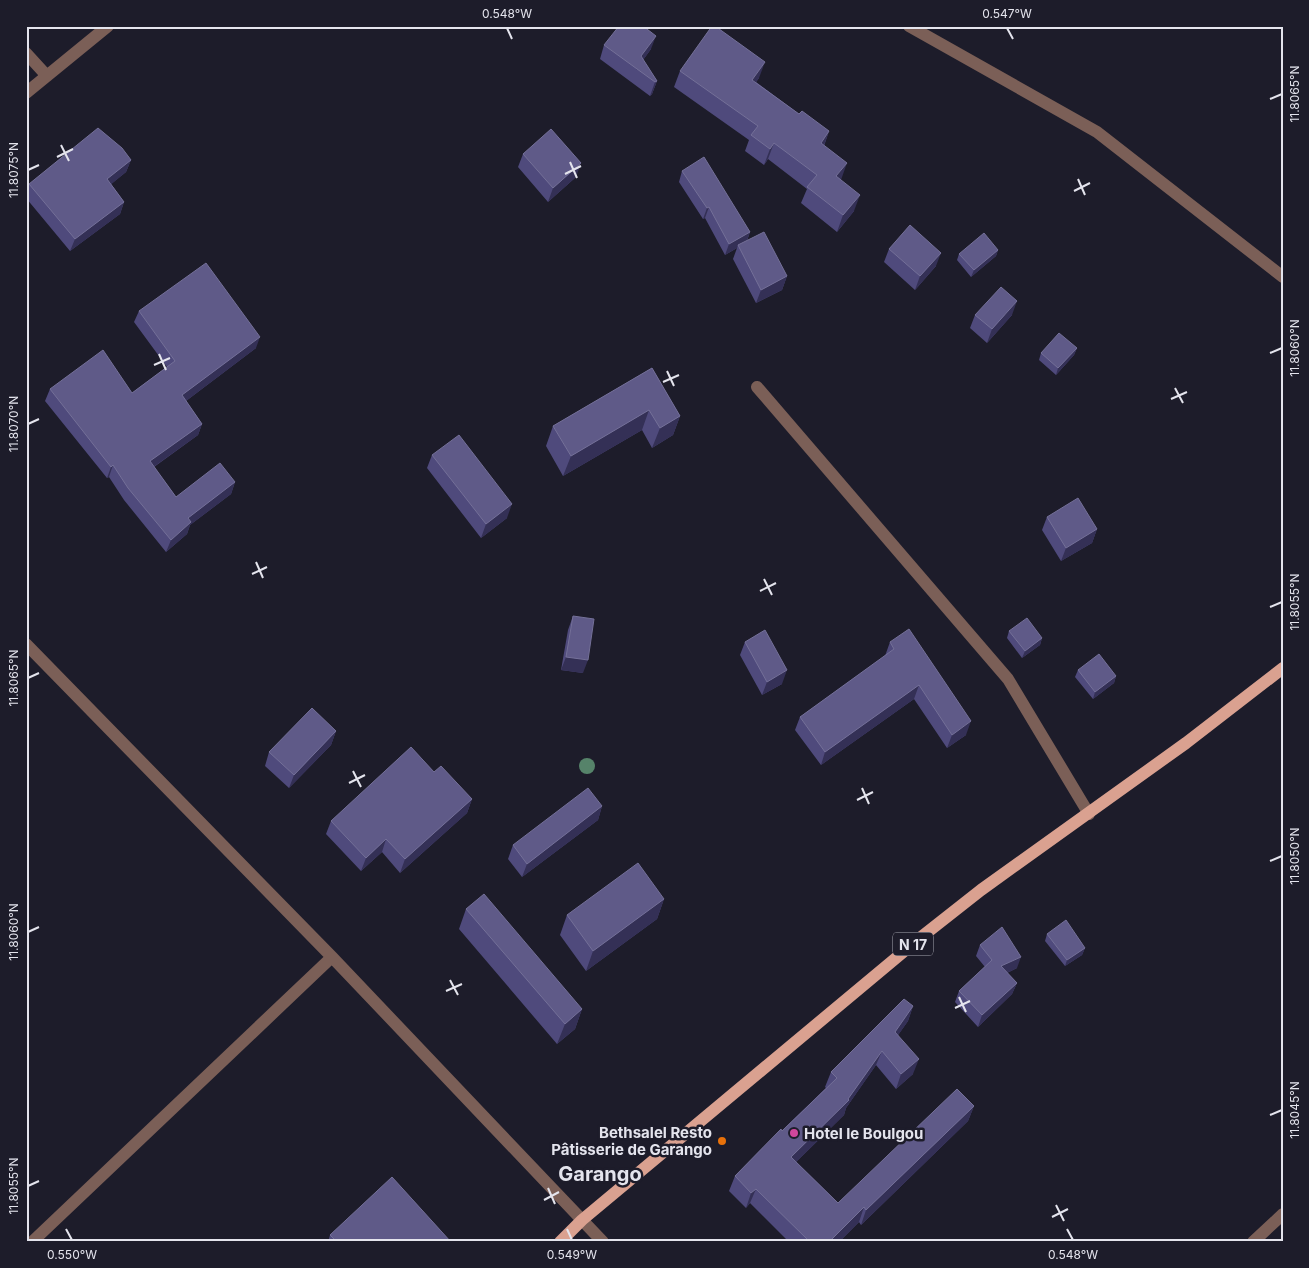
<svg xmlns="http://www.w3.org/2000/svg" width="1309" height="1268" font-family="Inter,sans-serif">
  <rect width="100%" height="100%" fill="#1d1c2a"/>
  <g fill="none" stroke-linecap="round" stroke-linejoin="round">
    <!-- minor -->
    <path stroke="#7b5f57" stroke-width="12" d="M909 26 1097 132 1283 277
      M26 53 47 76
      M26 93 108 26
      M757 387 1008 679 1089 814
      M26 644 332 957 603 1242
      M32 1242 332 957
      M1253 1242 1283 1214"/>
    <!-- primary -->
    <path stroke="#daa190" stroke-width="12" d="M560 1242 582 1220 920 938 981 890 1186 743 1283 668"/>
  </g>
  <!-- trees -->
  <circle fill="#56836a" cx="587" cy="766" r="8"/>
  <!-- wall -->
  <path fill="#4f4a7c" d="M604 45 651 49 643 60 657 81 652 94 650 96 600 59Z
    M680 71 759 78 756 82 799 114 829 131 824 146 841 180 854 211 837 232 801 203 807 189 768 159 764 165 745 151 749 140 674 87Z
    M523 154 576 177 548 202 518 167Z
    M131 160 126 172 111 184 124 202 120 214 70 251 26 198V191L29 184Z
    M682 171 750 232 747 241 787 276 782 290 756 303 733 259 737 248 725 255 705 218 703 219 679 182Z
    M889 249 936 266 915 290 884 262Z
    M998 250 996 256 971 277 957 260 959 254Z
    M139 311 256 348 186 401 202 424 198 435 154 467 176 497 235 482 231 494 190 525 187 534 166 552 124 500 109 477 107 478 45 401 50 389 132 393 167 367 134 322Z
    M975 315H1012L987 343 970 328Z
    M1077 348 1074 355 1056 375 1039 360 1041 353Z
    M652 368 680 416 673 435 652 448 642 430 563 476 546 446 553 426Z
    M432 455 507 518 481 538 427 468Z
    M1047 517 1097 529 1092 543 1061 561 1042 530Z
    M573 616 583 673 561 670 568 630Z
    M1009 631 1042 638 1040 645 1022 658 1007 638Z
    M745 642 782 684 762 695 740 655Z
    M890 642 966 735 947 748 914 699 821 765 795 730 800 717 885 656Z
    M1078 670 1116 676 1114 683 1093 699 1075 677Z
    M336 731 331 745 289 788 265 766 269 752Z
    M434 772 472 799 467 813 400 873 382 852 361 871 326 834 331 821Z
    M602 806 598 820 522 877 508 859 513 845Z
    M664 899 657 919 586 971 560 935 567 915Z
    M466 909 582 1009 575 1029 557 1044 459 929Z
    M1047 934 1085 948 1082 955 1065 966 1045 941Z
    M980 945 1017 968 1007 973 1017 983 1012 994 978 1027 955 1002 959 991 985 967 976 956Z
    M913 1006 908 1021 898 1035 913 1074 896 1089 876 1065 846 1108 844 1115 796 1162 838 1203 974 1106 968 1121 861 1225 859 1222 839 1242H789L750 1203 746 1208 729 1191 735 1176 826 1088 825 1087 831 1072Z
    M330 1235 451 1242H328Z"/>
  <!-- shaded-wall -->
  <path fill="#343056" d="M656 36 651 49 636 70 641 56Z
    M765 62 759 78 746 96 752 80Z
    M657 81 652 94 650 96 655 82Z
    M829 131 823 148 821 143Z
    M774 143 768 159 764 165 770 149Z
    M131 160 126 172 103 191 107 179Z
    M581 163 576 177 548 202 553 188Z
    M847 163 841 180 836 176Z
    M860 195 854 211 837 232 843 215Z
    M124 202 120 214 70 251 75 239Z
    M709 207 705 218 703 219 707 208Z
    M750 232 746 243 738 245 737 248 725 255 729 244Z
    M998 250 996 256 971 277 974 270Z
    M941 253 936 266 915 290 920 276Z
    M787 276 782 290 756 303 761 290Z
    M1017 301 1012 315 987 343 992 329Z
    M260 337 256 348 178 407 182 395Z
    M1077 348 1074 355 1056 375 1058 368Z
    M649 410 642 430 563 476 571 456Z
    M680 416 673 435 652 448 660 428Z
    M202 424 198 435 145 473 150 461Z
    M113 465 109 477 107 478 111 467Z
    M235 482 231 494 190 525 187 534 166 552 171 540 188 518Z
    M512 504 507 518 481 538 486 524Z
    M1097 529 1092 543 1061 561 1066 548Z
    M1042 638 1040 645 1022 658 1025 651Z
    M566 657 588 660 583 673 561 670Z
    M787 670 782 684 762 695 767 682Z
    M1116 676 1114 683 1093 699 1095 692Z
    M919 685 914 699 821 765 825 752Z
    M971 721 966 735 947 748 952 735Z
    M336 731 331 745 289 788 294 775Z
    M472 799 467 813 400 873 405 859Z
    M602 806 598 820 522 877 527 864Z
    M386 839 382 852 361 871 366 858Z
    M664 899 657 919 586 971 593 951Z
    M1085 948 1082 955 1065 966 1067 960Z
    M1021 957 1017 968 997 978 1001 966Z
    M1017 983 1012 994 978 1027 982 1015Z
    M913 1006 908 1021 890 1047 895 1032Z
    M582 1009 575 1029 557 1044 565 1024Z
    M882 1051 876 1065 846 1108 844 1115 786 1172 791 1157 848 1099Z
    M919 1059 913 1074 896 1089 901 1074Z
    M974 1106 968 1121 861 1225 866 1210Z
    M756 1189 750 1203 746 1208 751 1193Z
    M864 1207 859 1222 839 1242H829Z"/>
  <!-- building -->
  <path fill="#5f5a88" stroke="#747098" d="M619 26H643L656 36 641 56 657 81 655 82 604 45Z
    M712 26H715L765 62 752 80 799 114 802 111 829 131 821 143 847 163 836 176 860 195 843 215 807 187 817 175 774 143 770 149 751 135 758 126 680 71Z
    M98 128 122 148 131 160 107 179 124 202 75 239 29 184Z
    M551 129 581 163 553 188 523 154Z
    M704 157 750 232 729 244 709 207 707 208 682 171Z
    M910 225 941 253 920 276 889 249Z
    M764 232 787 276 761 290 738 245Z
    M984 233 998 250 974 270 959 254Z
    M206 263 260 337 182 395 202 424 150 461 176 497 220 463 235 482 188 518 191 522 171 540 128 488 113 465 111 467 50 389 103 350 132 393 175 361 139 311Z
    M1001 287 1017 301 992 329 975 315Z
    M1059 333 1077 348 1058 368 1041 353Z
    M652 368 680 416 660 428 649 410 571 456 553 426Z
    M459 435 512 504 486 524 432 455Z
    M1078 498 1097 529 1066 548 1047 517Z
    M573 616 594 619 588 660 566 657Z
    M1027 618 1042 638 1025 651 1009 631Z
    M909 629 971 721 952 735 919 685 825 752 800 717 894 649 890 642Z
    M765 630 787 670 767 682 745 642Z
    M1099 654 1116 676 1095 692 1078 670Z
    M312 708 336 731 294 775 269 752Z
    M411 747 434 772 441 766 472 799 405 859 386 839 366 858 331 821Z
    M588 788 602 806 527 864 513 845Z
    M638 863 664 899 593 951 567 915Z
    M484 894 582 1009 565 1024 466 909Z
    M1066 920 1085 948 1067 960 1047 934Z
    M1002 927 1021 957 1001 966 1017 983 982 1015 959 991 992 960 980 945Z
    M904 999 913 1006 895 1032 919 1059 901 1074 882 1051 848 1099 849 1100 791 1157 838 1203 957 1089 974 1106 866 1210 864 1207 829 1242H810L756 1189 751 1193 735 1176 781 1129 782 1131 837 1078 831 1072Z
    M392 1177 451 1242H337L330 1235Z"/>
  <!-- ticks -->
  <path fill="none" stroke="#e4e4ed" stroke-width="2" d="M507 28 512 39M1007 28 1013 39M1270 99 1282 94M61 145 69 161M57 157 73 149M570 162 577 178M28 170 39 165M565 174 581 166M1078 179 1085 195M1074 191 1090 183M1270 353 1282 348M159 354 166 370M154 365 170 358M667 371 674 386M663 382 679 375M1175 388 1183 403M1171 399 1187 392M28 424 39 419M256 562 263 578M252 574 267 567M764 579 772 595M760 591 776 583M1270 607 1282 602M28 678 39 673M353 771 361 787M349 783 365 775M862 788 869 804M857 800 873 792M1270 861 1282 856M28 932 39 927M450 980 458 995M446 991 462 984M959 997 966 1012M955 1008 970 1001M1270 1115 1282 1110M28 1186 39 1181M548 1188 555 1204M544 1200 559 1192M1056 1205 1064 1221M1052 1217 1068 1209M66 1229 72 1240M567 1229 572 1240M1067 1229 1073 1240"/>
  <!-- markers -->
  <circle fill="#d1479c" stroke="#1d1c2a" stroke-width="2" cx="794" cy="1133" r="5"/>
  <circle fill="#e8710a" stroke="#1d1c2a" stroke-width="2" cx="722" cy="1141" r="5"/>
  <g text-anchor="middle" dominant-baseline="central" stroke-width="5" stroke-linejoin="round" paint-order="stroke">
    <!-- shield labels -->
    <rect fill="#1d1c2a" stroke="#a8a8b2" stroke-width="1" x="893" y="932.5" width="40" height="23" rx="4"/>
    <g font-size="14" font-weight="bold" fill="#e4e4ed">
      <text x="913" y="944">N 17</text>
    </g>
    <!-- poi labels -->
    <g font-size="15" font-weight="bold" fill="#e4e4ed" stroke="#1d1c2a" text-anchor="end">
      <text x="712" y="1132">Bethsalel Resto<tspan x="712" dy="17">Pâtisserie de Garango</tspan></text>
      <text x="804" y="1133" text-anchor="start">Hotel le Boulgou</text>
    </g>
    <!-- district labels -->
    <g font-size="20" font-weight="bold" fill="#e4e4ed" stroke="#1d1c2a">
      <text x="600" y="1174">Garango</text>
    </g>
  </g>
  <!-- border -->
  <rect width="1309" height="1268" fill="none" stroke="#1d1c2a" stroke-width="55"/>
  <rect x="28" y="28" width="1254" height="1212" fill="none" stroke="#e4e4ed" stroke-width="2"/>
  <g font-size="12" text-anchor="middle" fill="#e4e4ed">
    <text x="507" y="18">0.548°W</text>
    <text x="1007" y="18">0.547°W</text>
    <text transform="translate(1295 94) rotate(-90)" y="4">11.8065°N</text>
    <text transform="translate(14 170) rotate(-90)" y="4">11.8075°N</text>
    <text transform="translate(1295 348) rotate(-90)" y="4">11.8060°N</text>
    <text transform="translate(14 424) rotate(-90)" y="4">11.8070°N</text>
    <text transform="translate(1295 602) rotate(-90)" y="4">11.8055°N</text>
    <text transform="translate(14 678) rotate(-90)" y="4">11.8065°N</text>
    <text transform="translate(1295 856) rotate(-90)" y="4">11.8050°N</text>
    <text transform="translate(14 932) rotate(-90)" y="4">11.8060°N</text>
    <text transform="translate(1295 1110) rotate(-90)" y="4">11.8045°N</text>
    <text transform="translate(14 1186) rotate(-90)" y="4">11.8055°N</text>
    <text x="72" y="1259">0.550°W</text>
    <text x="572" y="1259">0.549°W</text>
    <text x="1073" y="1259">0.548°W</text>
  </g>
</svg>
